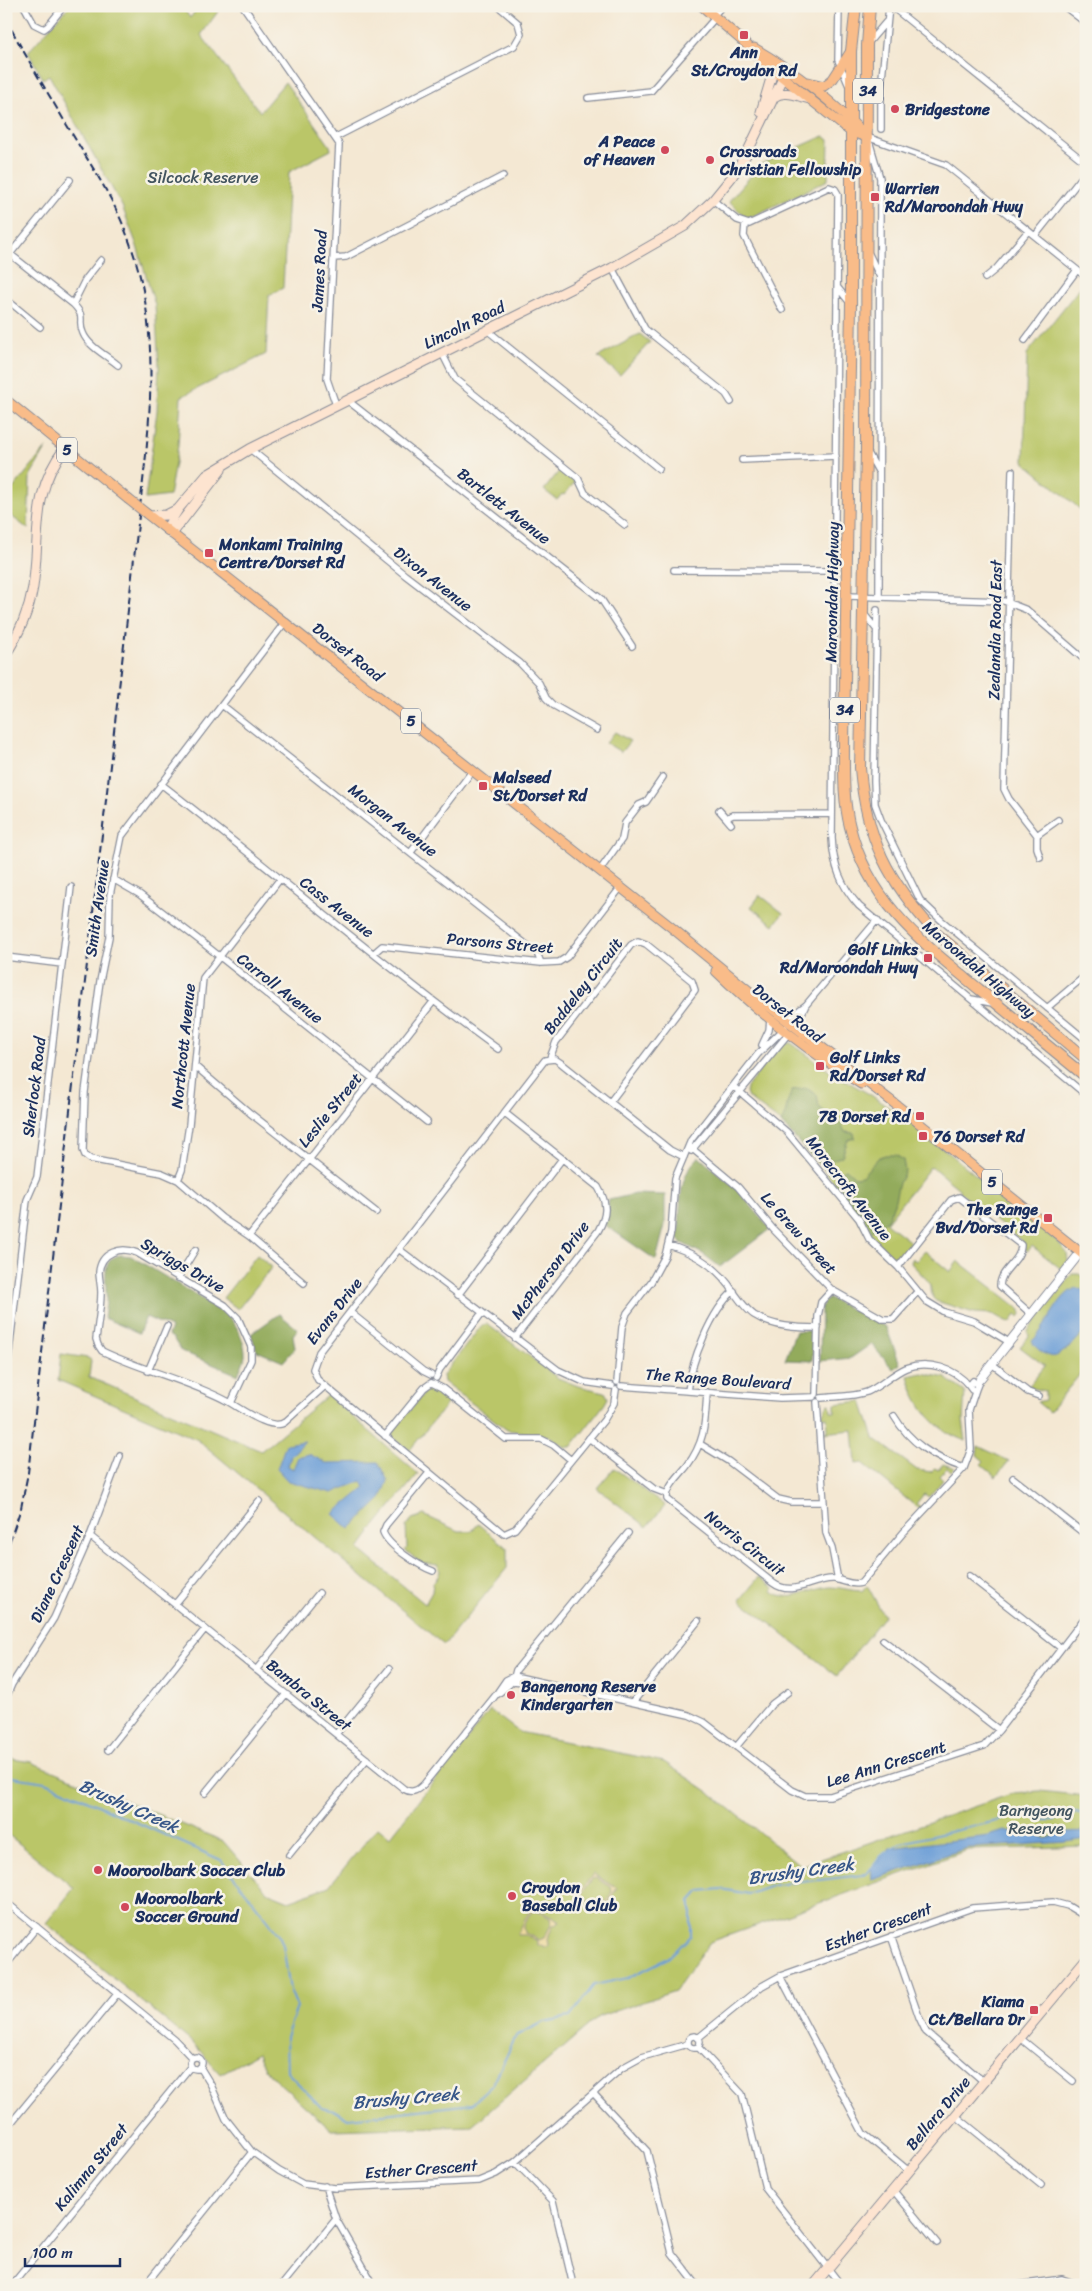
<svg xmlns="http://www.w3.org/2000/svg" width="1092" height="2291" font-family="Sriracha,sans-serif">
  <rect width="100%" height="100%" fill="#f7f3e8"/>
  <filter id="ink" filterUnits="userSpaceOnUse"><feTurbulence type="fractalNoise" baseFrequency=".02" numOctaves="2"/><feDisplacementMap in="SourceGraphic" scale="10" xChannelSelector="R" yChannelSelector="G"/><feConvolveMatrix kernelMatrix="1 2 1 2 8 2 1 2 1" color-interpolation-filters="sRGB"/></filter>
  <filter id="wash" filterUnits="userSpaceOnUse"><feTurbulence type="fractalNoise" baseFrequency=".0096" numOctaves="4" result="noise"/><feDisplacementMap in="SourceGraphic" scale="20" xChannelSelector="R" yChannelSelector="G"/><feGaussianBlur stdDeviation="1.12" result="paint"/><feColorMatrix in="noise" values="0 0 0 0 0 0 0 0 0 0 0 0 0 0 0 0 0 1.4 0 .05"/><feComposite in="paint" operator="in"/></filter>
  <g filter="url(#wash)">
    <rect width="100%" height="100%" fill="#f4e8d3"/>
    <!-- green -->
    <path fill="#bac668" stroke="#6a7a63" d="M69 6H182L190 18 199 6H222L201 35 260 112 285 82 330 146 331 150 289 172 283 288 269 295 266 354 181 397 178 446 169 496 145 499 157 411 159 366 155 305 136 243 122 206 49 75 43 79 28 52Z
      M824 136 829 140 828 180 747 219 729 201 761 164Z
      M1082 285H1086V514L1024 462 1027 354Z
      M640 334 650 342 620 375 598 357Z
      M47 447 30 476 28 529 6 512V497Z
      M560 470 575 482 564 495 562 494 557 500 544 490Z
      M615 732 630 741 621 752 606 743Z
      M760 895 783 913 774 925 751 907Z
      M784 1043H791L832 1073 871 1095 915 1126 929 1142 944 1149 1058 1242 1067 1253 1068 1261 1061 1269 1032 1246 1028 1251 1024 1248V1243L959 1192V1189L931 1166 886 1223 912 1243 901 1256 895 1258 892 1257C854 1223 834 1175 799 1139 784 1123 765 1111 748 1098L746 1093 747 1087 779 1047Z
      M925 1251 950 1272 958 1261 1021 1310V1314L1019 1317 1016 1315 1010 1323 992 1314 974 1313 936 1301 933 1298 929 1282 910 1262 912 1258 916 1261Z
      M257 1255 272 1267 238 1309 223 1298Z
      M1072 1274H1079L1086 1279V1367L1049 1412 1037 1402 1045 1400V1391L1028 1387 1045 1366 1020 1347 1029 1336 1028 1331Z
      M487 1324 558 1378 578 1386 605 1392 608 1398 604 1405 571 1447H565L549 1436 507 1430 444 1382 443 1375 482 1325Z
      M61 1354 88 1358 91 1360 89 1377 261 1451 328 1395 418 1474 370 1532 371 1533 359 1549 425 1604 432 1592 433 1583 440 1572 438 1565 421 1563 405 1550 407 1548 406 1527 412 1519 424 1515 458 1531H472L478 1524 507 1548V1568L444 1645 198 1440 58 1380Z
      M922 1373 946 1378 965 1392 963 1420 966 1441C934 1430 917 1407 908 1376Z
      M433 1387 451 1399 409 1451 394 1439 392 1433 427 1389Z
      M862 1401 874 1438 917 1470 931 1472 935 1468 938 1470 943 1464 955 1468 951 1472 947 1468 939 1476 943 1480 929 1497 924 1494 916 1504 921 1507 919 1509 862 1463 856 1464 853 1430 822 1433 828 1431 827 1417H821L828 1404H830L831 1412H835V1404Z
      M978 1446 1009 1461 996 1477 981 1464 984 1461 977 1455Z
      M614 1468 665 1505 647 1527 597 1488Z
      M759 1577 774 1588 772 1591C791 1605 809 1588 830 1587 841 1587 851 1591 862 1591L867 1585 884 1616 837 1676 740 1600Z
      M490 1710 519 1732 664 1762 713 1795 801 1866 1014 1793 1039 1791 1086 1796V1846L968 1850 710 1942 675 1991 598 2017 472 2126 331 2130 264 2069 258 2053 220 2074 193 2043 46 1923 74 1888 6 1833V1758L31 1762 223 1841 267 1892 289 1901 329 1886 378 1827 390 1837Z"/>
    <!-- forest -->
    <path fill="#93ab5c" stroke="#576d5d" d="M806 1088 817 1095 819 1107 841 1124 845 1132 854 1133 855 1138 848 1140 842 1156 820 1166 781 1123C789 1110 784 1104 793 1090Z
      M885 1155H896L903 1160 905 1171 899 1183 894 1204 887 1220 868 1234 834 1185 836 1173 846 1169 855 1177 862 1176 878 1158Z
      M699 1157 738 1190 770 1229 720 1267 703 1254 680 1242 678 1238C682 1210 675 1178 699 1157Z
      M635 1194 665 1195V1225L656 1260 605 1225 609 1200Z
      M121 1255 131 1256 227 1314C236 1323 246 1343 245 1356 244 1362 240 1369 238 1375L181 1351 173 1338 168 1335 171 1328 146 1317 139 1333 104 1318C105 1309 107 1300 106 1290 106 1276 102 1258 121 1255Z
      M829 1298 886 1327 900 1364 893 1369 871 1344 851 1358 820 1361 821 1308 824 1302Z
      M279 1314 298 1329 293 1335 295 1348 283 1362 257 1351 251 1334Z
      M796 1331H814L812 1361 785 1360Z"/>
    <!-- sand -->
    <path fill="#eeda9e" stroke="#84847e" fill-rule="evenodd" d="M593 1874 617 1888 602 1912 582 1899 576 1898ZM597 1878 611 1887 612 1892 603 1906 597 1907 581 1895 592 1879Z
      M531 1903 535 1904 537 1909 560 1922 553 1926 547 1939 548 1945 545 1948 538 1945V1941L525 1935H517L529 1912 528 1905ZM537 1911 550 1918 551 1925 544 1938 539 1940 525 1933 524 1926 531 1912Z"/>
    <!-- water -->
    <path fill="#6c9ed7" stroke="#44669a" d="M1076 1288 1086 1291C1086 1301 1089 1320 1085 1330 1081 1337 1064 1353 1056 1356 1049 1359 1034 1348 1032 1341 1046 1330 1057 1295 1076 1288Z
      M305 1441 291 1456 288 1466 293 1469 298 1457 309 1454 326 1463 378 1462 388 1481 381 1499 350 1529 333 1514 365 1488 362 1481 332 1493 288 1481 277 1469 286 1444Z
      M1004 1831 1017 1834H1030L1046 1839 1065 1832 1086 1831V1839L1067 1842 967 1848 872 1880 871 1869 890 1848 989 1836Z"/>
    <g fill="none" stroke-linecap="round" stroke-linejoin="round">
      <!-- stream -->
      <path stroke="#6c9ed7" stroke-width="2" d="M6 1776 46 1782 221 1860 279 1935 283 1945 290 1990 297 2007 286 2037 287 2072 322 2108 335 2111 348 2118 472 2104 493 2084 516 2036 544 2022 570 2017 594 1985 628 1978 668 1958 691 1936V1901L700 1891 721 1889 749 1894 775 1885 863 1875C875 1869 876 1857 888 1851
        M892 1848 901 1843 997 1821 1006 1816 1029 1814 1041 1820H1054L1076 1812 1086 1815"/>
    </g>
  </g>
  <g filter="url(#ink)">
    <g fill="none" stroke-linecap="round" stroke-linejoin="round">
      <defs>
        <path id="minor" d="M24 6 34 24 44 29 48 26 64 6
          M243 6 339 144 327 379 336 405
          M839 6 838 60 849 86
          M891 6 1086 163
          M1064 6 1086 23
          M713 16 722 6
          M869 42 886 22
          M588 98 651 91 715 18
          M881 129V88L889 6
          M336 137 514 46 521 34 518 23 498 6
          M867 137 946 165 1086 277
          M870 144 880 178 879 596
          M713 200 737 220 749 224 829 187 835 189 838 194 832 838C833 865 841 886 859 906L1086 1095
          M745 224 744 236 782 310
          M1035 236 1086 172
          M10 254 73 304C87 318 77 320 83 333 88 346 107 356 118 365
          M869 254 879 275
          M334 258 346 257 503 176
          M6 259 70 180
          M612 268 645 329 726 394 731 402
          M985 278 996 269 1028 231
          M838 288 851 304
          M6 299 40 327
          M73 304 85 280 101 260
          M487 330 659 469
          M1025 340 1077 270
          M442 353 455 379 578 478 585 493 625 525
          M347 400 601 599 632 646
          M250 449 405 575 520 663 539 683 546 698 553 705 597 730
          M868 453 878 471
          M742 460 836 456
          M1012 471 1004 789 1009 799 1037 835V848L1040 857
          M674 570 835 571
          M848 596 1004 601 1027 610 1086 661
          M877 610 874 781 875 804 881 820 920 900 941 920 1086 1040
          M864 614 877 630
          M285 622 122 836 110 895 109 937 100 981 85 1092 83 1150 85 1155 90 1159 162 1173 178 1180 222 1218 249 1236 304 1283
          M222 705 537 953 541 963
          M161 784C274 871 382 965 498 1049
          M719 810 726 818 733 815 832 814
          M726 818 731 824
          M1037 835 1058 820
          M411 852 473 770
          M600 870 622 839 625 823 639 805 646 802 663 777
          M113 879 139 894 199 940 427 1122
          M374 953 382 946 541 963 559 962 567 957 621 887
          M6 957 62 964
          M971 999 992 1003
          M1047 1008 1086 975
          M782 1016 793 1015 806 1005 877 920
          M799 1030V1019L805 1007
          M762 1045 769 1030 770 1019
          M550 1058 556 1042 631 945 638 941 646 944 692 981 695 990 610 1102
          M195 1066 250 1113 376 1212
          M734 1087 787 1132 859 1219 869 1239 898 1267 926 1301 944 1312 974 1321 1009 1342
          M505 1113 598 1187C608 1204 607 1215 598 1231L515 1338
          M689 1146 738 1187 773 1229 832 1290 883 1319H893L917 1292
          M691 1151 789 1033
          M178 1180 182 1170 189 1125 203 978 280 879
          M249 1236 433 1002
          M668 1245C692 1252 714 1265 729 1285 736 1295 744 1308 754 1315 772 1327 798 1328 818 1328
          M400 1250 558 1370 584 1382 612 1386
          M898 1267 951 1200 959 1197 1021 1245C1021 1262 1000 1269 1000 1286L1031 1314
          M178 1278 195 1250
          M458 1295 562 1159
          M351 1313 423 1371 431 1375
          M992 1364 1028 1392 1039 1396
          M148 1371 167 1326
          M6 1378 27 1200 37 1177 71 887
          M436 1378 440 1369 482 1313
          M617 1382 622 1327 627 1313 651 1282 665 1256 671 1232 675 1178 691 1140 758 1054 785 1028
          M432 1383 442 1388 506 1439H541L553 1445 571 1460
          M977 1385 973 1381 969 1386 972 1390 976 1389 980 1379
          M621 1386 780 1398 813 1397
          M616 1390 614 1403 604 1420 515 1529 504 1534 318 1380 313 1369 319 1352 545 1060 555 1059 561 1063 670 1150 684 1157
          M688 1391C691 1362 711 1310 734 1291
          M707 1392C705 1422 706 1440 687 1466 680 1475 666 1487 667 1499L773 1583C793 1598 812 1578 834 1579 843 1580 851 1586 861 1583L903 1533 964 1468 971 1449 969 1410 976 1389
          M816 1394 818 1316 821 1302 832 1290
          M821 1398C836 1396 852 1397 867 1392 881 1386 892 1374 906 1368 928 1360 955 1368 969 1386
          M817 1402 826 1533 832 1549 838 1580
          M231 1403 251 1360V1347L238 1318 225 1305 137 1253C121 1246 101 1252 99 1272 99 1279 101 1285 101 1292 101 1308 98 1323 96 1339L98 1345 102 1351C143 1371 188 1380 227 1401 240 1408 272 1432 285 1422L325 1386
          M894 1416C910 1443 934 1458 964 1468
          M385 1436 424 1388 431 1383
          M589 1438 654 1489 667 1494
          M700 1444 728 1461 778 1499 791 1502H824
          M429 1473 386 1525 383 1532C388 1546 419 1566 433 1571
          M1013 1478 1086 1535
          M90 1536 404 1789C412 1794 418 1790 424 1784L495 1696 506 1680 514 1676 689 1715 704 1722 792 1790 805 1796H830L984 1746 999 1730 1086 1616
          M969 1576 1061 1648
          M176 1603 259 1501
          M883 1640 999 1730
          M256 1670 319 1593
          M513 1681 533 1683
          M498 1694 513 1681 516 1670 628 1533
          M6 1698 12 1684 54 1618 90 1536 120 1456
          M633 1702 698 1621
          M336 1734 389 1669
          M736 1747 772 1704 788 1692
          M108 1750 205 1629
          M205 1793 286 1694
          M289 1855 367 1759
          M6 1902 175 2040 192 2058
          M891 1936 919 2017 926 2032 983 2081
          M6 1965 37 1927
          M780 1976 863 2133 909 2171
          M688 2042a6 6 0 1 1 12 0a6 6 0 1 1-12 0Z
          M698 2038 762 1986 780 1976 972 1908 1053 1902 1068 1906 1086 1917
          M1020 2038 1073 2081
          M698 2047 742 2094 765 2188 841 2285
          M190 2063a6 6 0 1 1 12 0a6 6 0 1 1-12 0Z
          M200 2067 211 2085 226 2119 252 2152 279 2171 303 2184 335 2188 479 2181 496 2174 515 2162 622 2068 642 2057 688 2044
          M594 2094 647 2151 672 2253 697 2285
          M955 2115 1041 2185
          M6 2129 118 1993
          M515 2162 553 2201 573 2285
          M325 2186 336 2219 374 2285
          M893 2190 937 2243
          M12 2285 191 2066
          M145 2285 252 2152
          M282 2285 336 2219
          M1018 2285 1062 2279 1079 2285"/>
        <path id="tertiary" d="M980 1379 1080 1253"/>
        <path id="secondary" d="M773 98C784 89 797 96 810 99
          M761 112 772 75 769 67
          M150 516 166 515 176 510
          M166 529 179 508 207 475 250 449 612 268 685 226 713 200 731 178 746 155 786 72
          M172 534 221 470
          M6 654C19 634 29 610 33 587 41 534 30 493 65 448
          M814 2285 1086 1959"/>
        <path id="primary" d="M702 6 745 43 760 59 851 132 867 137
          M754 48C795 72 833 102 865 135
          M808 82 824 86 833 79 851 51
          M6 400 128 499
          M147 514 671 927 749 991 899 1107 1086 1257
          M716 971C760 1014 809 1051 861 1084"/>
        <path id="trunk" d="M856 6 851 51V304L844 744C844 772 843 800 850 827 869 903 923 943 980 990 1015 1019 1051 1048 1086 1077
          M870 6 867 45 866 449 860 768C866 839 888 881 936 933L1086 1059"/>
      </defs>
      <!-- minor casing -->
      <use href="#minor" stroke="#888c98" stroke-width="8"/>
      <!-- tertiary casing -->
      <use href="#tertiary" stroke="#888c98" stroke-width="10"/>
      <!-- secondary casing -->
      <use href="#secondary" stroke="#888c98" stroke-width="11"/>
      <!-- primary casing -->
      <use href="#primary" stroke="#888c98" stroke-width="11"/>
      <!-- trunk casing -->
      <use href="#trunk" stroke="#888c98" stroke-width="12"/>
      <!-- minor -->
      <use href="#minor" stroke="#fff" stroke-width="5.5"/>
      <!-- tertiary -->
      <use href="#tertiary" stroke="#fff" stroke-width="8"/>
      <!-- secondary -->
      <use href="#secondary" stroke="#fde4d0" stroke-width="9"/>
      <!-- primary -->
      <use href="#primary" stroke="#f9bc89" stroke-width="9"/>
      <!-- trunk -->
      <use href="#trunk" stroke="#f9bc89" stroke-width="10"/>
      <!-- rail -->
      <path stroke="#1b2f5e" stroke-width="2" stroke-dasharray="8 4" stroke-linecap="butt" d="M6 19C29 63 55 105 80 147 98 176 117 206 128 238 155 308 153 381 146 455L28 1473 21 1508 6 1552"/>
      <defs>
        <path id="primary-bridge" d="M128 499 147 514"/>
      </defs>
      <!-- primary-bridge casing -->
      <use href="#primary-bridge" stroke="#888c98" stroke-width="11" stroke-linecap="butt"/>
      <!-- primary-bridge -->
      <use href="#primary-bridge" stroke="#f9bc89" stroke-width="9"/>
    </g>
  </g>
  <!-- markers -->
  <g fill="#d1495b" stroke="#f7f3e8" stroke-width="2">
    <rect x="739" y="30" width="10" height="10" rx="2.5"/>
    <circle cx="895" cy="109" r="5"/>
    <circle cx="665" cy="150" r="5"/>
    <circle cx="710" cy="160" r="5"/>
    <rect x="870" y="192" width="10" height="10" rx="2.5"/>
    <rect x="204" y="548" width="10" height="10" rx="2.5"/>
    <rect x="478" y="781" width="10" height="10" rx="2.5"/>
    <rect x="923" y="953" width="10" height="10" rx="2.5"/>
    <rect x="815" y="1061" width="10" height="10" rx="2.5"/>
    <rect x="915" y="1111" width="10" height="10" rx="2.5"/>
    <rect x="918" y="1131" width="10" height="10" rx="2.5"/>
    <rect x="1043" y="1213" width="10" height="10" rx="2.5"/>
    <circle cx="511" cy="1695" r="5"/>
    <circle cx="98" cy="1870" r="5"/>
    <circle cx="512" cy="1896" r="5"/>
    <circle cx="125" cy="1907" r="5"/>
    <rect x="1029" y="2005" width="10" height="10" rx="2.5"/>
  </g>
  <g text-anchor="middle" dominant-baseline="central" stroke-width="5" stroke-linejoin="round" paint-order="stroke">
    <!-- shield labels -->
    <g fill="#f7f3e8" stroke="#5d6a87" stroke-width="1">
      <rect x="853" y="78.5" width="30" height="25" rx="4"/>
      <rect x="57" y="437.5" width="20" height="25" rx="4"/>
      <rect x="830" y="697.5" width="30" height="25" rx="4"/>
      <rect x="401" y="708.5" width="20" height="25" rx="4"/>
      <rect x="982" y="1169.5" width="20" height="25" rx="4"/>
    </g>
    <g font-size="15" font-weight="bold" fill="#1b2f5e">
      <text x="868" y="91">34</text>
      <text x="67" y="450">5</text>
      <text x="845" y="710">34</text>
      <text x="411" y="721">5</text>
      <text x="992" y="1182">5</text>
    </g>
    <!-- poi labels -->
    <g font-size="16" font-weight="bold" fill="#1b2f5e" stroke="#f7f3e8" text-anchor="start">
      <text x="744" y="52" text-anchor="middle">Ann<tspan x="744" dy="18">St/Croydon Rd</tspan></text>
      <text x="905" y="109">Bridgestone</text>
      <text x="655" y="141" text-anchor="end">A Peace<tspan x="655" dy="18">of Heaven</tspan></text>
      <text x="720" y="151">Crossroads<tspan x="720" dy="18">Christian Fellowship</tspan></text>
      <text x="885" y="188">Warrien<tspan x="885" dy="18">Rd/Maroondah Hwy</tspan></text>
      <text x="219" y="544">Monkami Training<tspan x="219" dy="18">Centre/Dorset Rd</tspan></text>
      <text x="493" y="777">Malseed<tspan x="493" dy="18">St/Dorset Rd</tspan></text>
      <text x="918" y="949" text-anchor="end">Golf Links<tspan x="918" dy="18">Rd/Maroondah Hwy</tspan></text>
      <text x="830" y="1057">Golf Links<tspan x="830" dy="18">Rd/Dorset Rd</tspan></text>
      <text x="910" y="1116" text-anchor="end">78 Dorset Rd</text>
      <text x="933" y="1136">76 Dorset Rd</text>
      <text x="1038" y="1209" text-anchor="end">The Range<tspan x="1038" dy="18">Bvd/Dorset Rd</tspan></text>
      <text x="521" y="1686">Bangenong Reserve<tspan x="521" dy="18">Kindergarten</tspan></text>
      <text x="108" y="1870">Mooroolbark Soccer Club</text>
      <text x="522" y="1887">Croydon<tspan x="522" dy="18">Baseball Club</tspan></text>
      <text x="135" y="1898">Mooroolbark<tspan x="135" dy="18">Soccer Ground</tspan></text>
      <text x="1024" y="2001" text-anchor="end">Kiama<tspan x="1024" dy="18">Ct/Bellara Dr</tspan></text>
    </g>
    <!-- park labels -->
    <g font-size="16" fill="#435560" stroke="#f7f3e8">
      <text x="203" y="177">Silcock Reserve</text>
      <text x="1036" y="1810">Barngeong<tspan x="1036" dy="18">Reserve</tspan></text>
    </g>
    <!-- street labels -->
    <g font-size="16" fill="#1b2f5e" stroke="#f7f3e8">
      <text transform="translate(319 271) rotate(-87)">James Road</text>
      <text transform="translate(464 325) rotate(-26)">Lincoln Road</text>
      <text transform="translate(504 506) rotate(38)">Bartlett Avenue</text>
      <text transform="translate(433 579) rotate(38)">Dixon Avenue</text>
      <text transform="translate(832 592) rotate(-89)">Maroondah Highway</text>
      <text transform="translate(995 630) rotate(-89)">Zealandia Road East</text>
      <text transform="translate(348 652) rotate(38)">Dorset Road</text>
      <text transform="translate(393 820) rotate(38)">Morgan Avenue</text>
      <text transform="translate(337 907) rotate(38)">Cass Avenue</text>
      <text transform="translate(97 908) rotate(-82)">Smith Avenue</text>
      <text transform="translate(500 943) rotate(5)">Parsons Street</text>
      <text transform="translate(979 969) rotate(40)">Maroondah Highway</text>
      <text transform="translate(583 986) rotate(-52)">Baddeley Circuit</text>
      <text transform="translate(280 988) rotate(38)">Carroll Avenue</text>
      <text transform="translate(788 1013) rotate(38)">Dorset Road</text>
      <text transform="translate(183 1046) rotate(-84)">Northcott Avenue</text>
      <text transform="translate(34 1087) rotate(-83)">Sherlock Road</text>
      <text transform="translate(330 1110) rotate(-51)">Leslie Street</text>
      <text transform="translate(849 1188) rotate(52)">Morecroft Avenue</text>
      <text transform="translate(799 1233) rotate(48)">Le Grew Street</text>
      <text transform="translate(183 1265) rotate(30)">Spriggs Drive</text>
      <text transform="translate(550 1270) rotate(-53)">McPherson Drive</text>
      <text transform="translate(334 1311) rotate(-52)">Evans Drive</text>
      <text transform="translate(718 1379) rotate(4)">The Range Boulevard</text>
      <text transform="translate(745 1543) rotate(38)">Norris Circuit</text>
      <text transform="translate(57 1574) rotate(-65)">Diane Crescent</text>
      <text transform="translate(309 1695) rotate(39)">Bambra Street</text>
      <text transform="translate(886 1764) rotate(-17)">Lee Ann Crescent</text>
      <text transform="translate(878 1927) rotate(-20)">Esther Crescent</text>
      <text transform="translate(938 2113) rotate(-50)">Bellara Drive</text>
      <text transform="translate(91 2167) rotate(-51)">Kalimna Street</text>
      <text transform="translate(421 2169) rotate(-4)">Esther Crescent</text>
    </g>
    <!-- water labels -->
    <g font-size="18" font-style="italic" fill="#375688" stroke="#f7f3e8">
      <text transform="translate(129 1806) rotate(24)">Brushy Creek</text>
      <text transform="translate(801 1871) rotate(-8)">Brushy Creek</text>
      <text transform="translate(406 2098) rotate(-5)">Brushy Creek</text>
    </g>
  </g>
  <!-- margin -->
  <rect width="1092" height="2291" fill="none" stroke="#f7f3e8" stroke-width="25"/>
  <!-- scale -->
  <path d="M25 2258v8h95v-8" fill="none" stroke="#1b2f5e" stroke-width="2.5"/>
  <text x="32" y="2258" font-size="15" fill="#1b2f5e" stroke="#f7f3e8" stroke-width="4" paint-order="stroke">100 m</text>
</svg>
